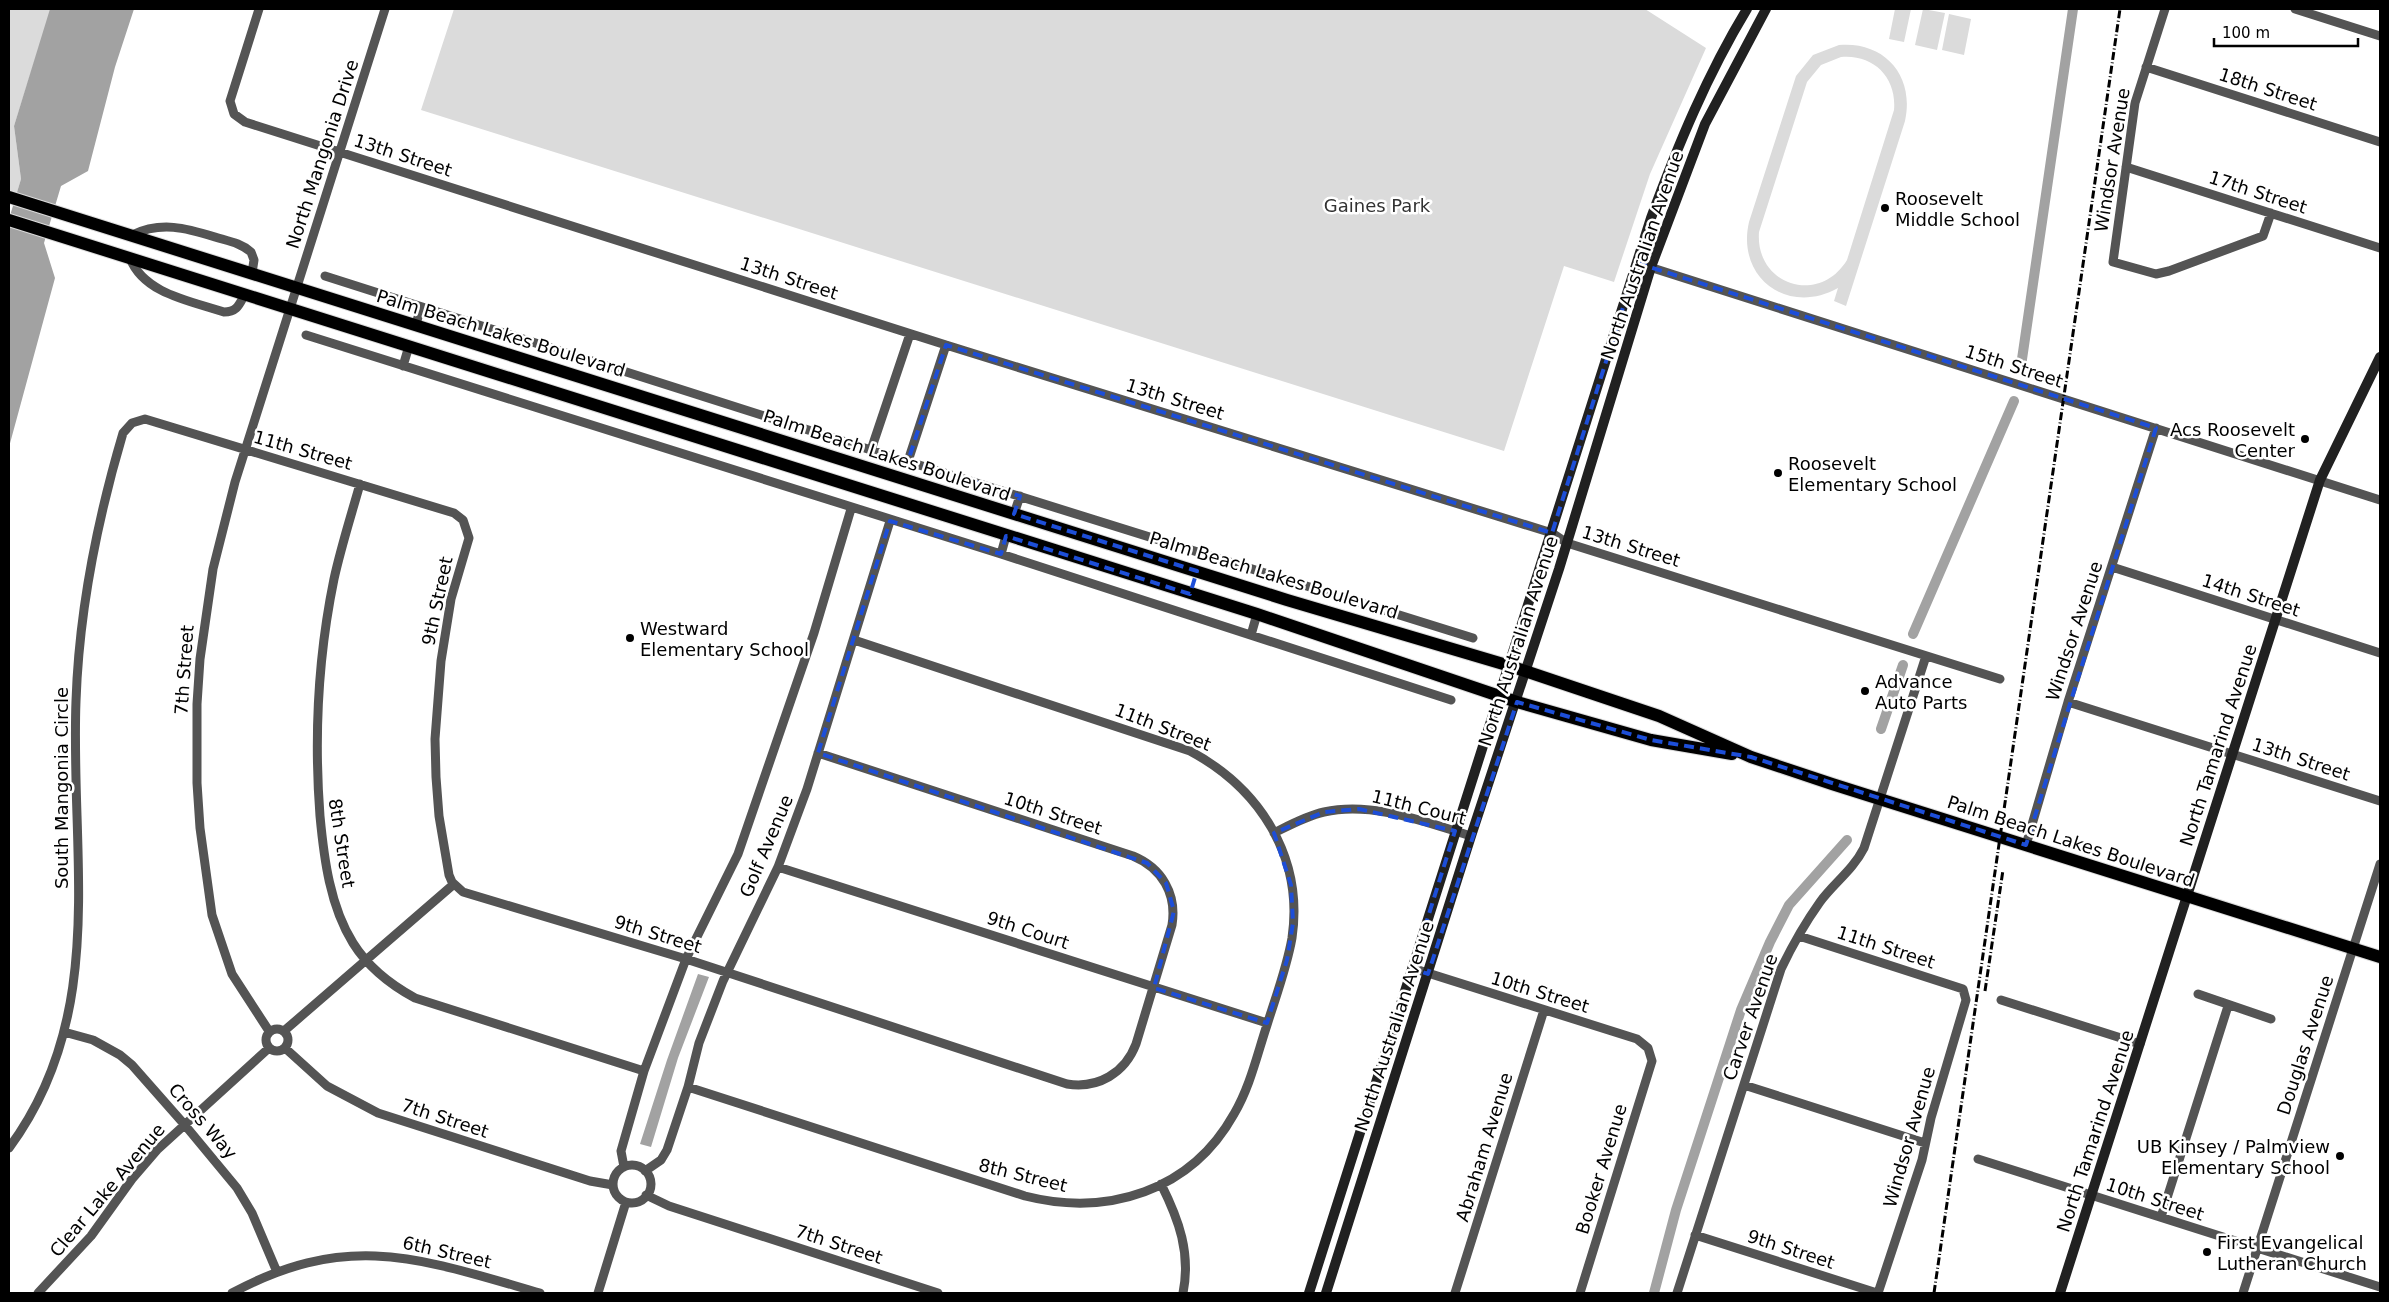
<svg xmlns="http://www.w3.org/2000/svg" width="2389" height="1302" font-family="'DejaVu Sans',sans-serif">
  <rect width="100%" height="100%" fill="#fff"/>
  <!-- green -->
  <path fill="#dbdbdb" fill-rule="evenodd" d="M9 9H51L14 126 21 179 16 196 9 191Z
    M454 9H1645L1706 48 1650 174 1614 282 1564 266 1504 451 421 110Z
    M1895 9H1911L1904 42 1889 39Z
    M1923 9 1945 13 1937 50 1915 45Z
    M1949 14 1971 19 1964 55 1942 50Z
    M1839 45C1884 41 1915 75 1905 121L1846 306 1834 301 1838 288C1788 316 1736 278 1749 222L1796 76 1813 55ZM1841 57C1873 54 1897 77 1894 110L1847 260C1819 306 1755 285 1759 232L1807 82 1821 65Z"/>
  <!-- water -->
  <path fill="#a2a2a2" d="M50 9H134L115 67 88 171 61 186 44 243 55 278 9 447V219L21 179 14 126Z
    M698 974 709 977 678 1058 651 1147 640 1144 667 1060Z"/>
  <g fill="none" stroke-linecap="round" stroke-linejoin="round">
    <!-- canal -->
    <path stroke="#a2a2a2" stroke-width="10" d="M2021 366 2073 9
      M1913 634 2014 401
      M1881 729 1903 665
      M1654 1293 1676 1210 1741 1010 1770 942 1789 905 1847 840"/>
    <defs>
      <path id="primary" d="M9 197 1287 600 1510 666 1659 716 1751 757 1832 784 2380 957
        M9 220 1257 614 1517 702 1651 740 1732 754"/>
    </defs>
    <!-- primary casing -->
    <use href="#primary" stroke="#dbdbdb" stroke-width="14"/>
    <!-- street -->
    <path stroke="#545454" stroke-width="9" d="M259 9 230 101 234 114 245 122 946 345 1552 533 1567 543 2000 679
      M2165 9 2135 103 2113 262 2156 274 2169 271 2263 236 2271 213
      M2295 9 2380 36
      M2146 67 2380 142
      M2126 167 2380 248
      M132 235C161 221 186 228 215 237 228 241 241 243 251 252L254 260 252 273
      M130 258C144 294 191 301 224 312 237 312 239 305 245 294
      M1637 263 2380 500
      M325 276 871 450 1473 638
      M416 324 421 307
      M306 335 1001 554 1451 700
      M403 366 409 346
      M871 450 910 334
      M908 461 946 345
      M360 484C351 516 341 547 334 579 318 657 314 737 320 816 324 859 330 906 353 943 368 967 391 985 415 998L644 1071
      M1014 514 1020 496
      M1001 554 1006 536
      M2112 567 2380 653
      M1251 635 1257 614
      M2068 702 2380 801
      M1274 833C1290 825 1306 816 1324 812 1372 801 1425 822 1471 836
      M2026 845 2068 702 2156 428
      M778 867 1267 1023
      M1799 936 1963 989 1966 1000 1931 1118 1922 1160 1878 1293
      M1412 968 1637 1039 1648 1048 1652 1061 1580 1293
      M2198 994 2271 1019
      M2001 1000 2140 1044
      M266 1040a11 11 0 1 1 22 0a11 11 0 1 1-22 0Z
      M269 1031 232 974 212 915 200 828 197 783V704L200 659 213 569 235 482 385 9
      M284 1031 454 884
      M64 1032 93 1040 120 1055 132 1065 184 1124 237 1188 252 1213 277 1272
      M285 1048 327 1086 378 1113 590 1181 613 1185
      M1744 1085 1925 1143
      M688 1087 1025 1196C1108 1217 1191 1191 1234 1114 1250 1087 1257 1055 1267 1025 1276 996 1287 967 1292 938 1304 856 1259 788 1190 751L854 640
      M9 1148C109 1013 70 856 76 701 79 610 97 521 123 433L132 423 145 419 454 513 463 520 469 538 451 599 441 661 435 739 436 777 439 816 449 875 452 882 463 892 686 959 1067 1084C1098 1089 1125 1073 1136 1044L1172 925C1177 894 1162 868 1133 856L818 753
      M1978 1159 2380 1287
      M613 1184a19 19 0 1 1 38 0a19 19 0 1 1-38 0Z
      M624 1167 621 1151 644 1071 686 959 738 854 814 633 851 509
      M645 1171 661 1160 667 1150 688 1087 699 1043 723 981 778 867 807 789 890 521
      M1161 1184C1179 1220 1191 1253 1183 1293
      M646 1195 669 1206 938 1293
      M2161 1217 2228 1006
      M1695 1235 1877 1293
      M38 1293 91 1236 132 1179 157 1150 269 1048
      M232 1293C349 1230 422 1259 540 1293
      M598 1293 626 1202
      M1455 1293 1544 1010
      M1677 1293 1781 969C1792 946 1805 923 1820 902 1834 883 1853 870 1864 848L1926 656
      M2243 1293 2380 864"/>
    <!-- secondary -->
    <path stroke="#212121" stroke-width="10" d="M1309 1293 1651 218C1678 145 1707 75 1747 9
      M1326 1293 1471 836 1559 569 1651 267 1705 124 1766 9
      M2060 1293 2320 480 2380 357"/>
    <!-- primary -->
    <use href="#primary" stroke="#000" stroke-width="12"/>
    <!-- rail -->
    <path stroke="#000" stroke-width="3" stroke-dasharray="8 2.5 1 2.5" stroke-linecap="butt" d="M1985 991 2003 870
      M1934 1293 2120 9"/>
  </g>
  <!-- marked area -->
  <path fill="none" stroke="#1d4ed8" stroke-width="4" stroke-dasharray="10 6" stroke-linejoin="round" d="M1637 263 2156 428 2026 845 1751 757 1651 740 1517 702 1428 974 1412 968 1455 831 1359 809 1324 812 1274 833 1291 885 1293 923 1287 960 1267 1023 1154 988 1174 911 1166 883 1147 863 818 753 890 521 1001 554 1006 536 1190 594 1197 571 1014 514 1020 496 908 461 946 345 1552 533Z"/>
  <!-- markers -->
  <g fill="#000" stroke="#fff" stroke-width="2">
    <circle cx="1885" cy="208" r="5"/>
    <circle cx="2305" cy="439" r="5"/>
    <circle cx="1778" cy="473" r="5"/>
    <circle cx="630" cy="638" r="5"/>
    <circle cx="1865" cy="691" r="5"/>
    <circle cx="2340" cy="1156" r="5"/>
    <circle cx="2207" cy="1252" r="5"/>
  </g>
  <g text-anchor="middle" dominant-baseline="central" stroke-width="5" stroke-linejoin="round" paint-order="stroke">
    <!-- street labels -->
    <g font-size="18" fill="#000" stroke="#fff">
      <text transform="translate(2268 89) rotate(18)">18th Street</text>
      <text transform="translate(322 154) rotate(-72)">North Mangonia Drive</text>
      <text transform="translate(403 155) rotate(18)">13th Street</text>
      <text transform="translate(2112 160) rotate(-81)">Windsor Avenue</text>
      <text transform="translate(2258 192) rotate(18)">17th Street</text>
      <text transform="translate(1642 255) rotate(-71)">North Australian Avenue</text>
      <text transform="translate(789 278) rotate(18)">13th Street</text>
      <text transform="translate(501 333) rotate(17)">Palm Beach Lakes Boulevard</text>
      <text transform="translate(2014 366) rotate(18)">15th Street</text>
      <text transform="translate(1175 399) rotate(17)">13th Street</text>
      <text transform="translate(303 450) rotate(16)">11th Street</text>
      <text transform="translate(887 455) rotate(18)">Palm Beach Lakes Boulevard</text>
      <text transform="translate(1631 546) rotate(17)">13th Street</text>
      <text transform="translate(1274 575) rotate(17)">Palm Beach Lakes Boulevard</text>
      <text transform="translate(2251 595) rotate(18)">14th Street</text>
      <text transform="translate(437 601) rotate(-78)">9th Street</text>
      <text transform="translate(2074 631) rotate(-72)">Windsor Avenue</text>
      <text transform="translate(1518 641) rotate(-72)">North Australian Avenue</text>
      <text transform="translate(184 670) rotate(-86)">7th Street</text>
      <text transform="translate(1163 727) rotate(21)">11th Street</text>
      <text transform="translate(2218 745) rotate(-72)">North Tamarind Avenue</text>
      <text transform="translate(2301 759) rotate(18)">13th Street</text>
      <text transform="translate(61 788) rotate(-90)">South Mangonia Circle</text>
      <text transform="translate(1419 807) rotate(14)">11th Court</text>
      <text transform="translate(1053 813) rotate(18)">10th Street</text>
      <text transform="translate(2071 841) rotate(18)">Palm Beach Lakes Boulevard</text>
      <text transform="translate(342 843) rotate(81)">8th Street</text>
      <text transform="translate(766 846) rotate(-67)">Golf Avenue</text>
      <text transform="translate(1028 930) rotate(18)">9th Court</text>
      <text transform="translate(658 934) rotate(17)">9th Street</text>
      <text transform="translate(1886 947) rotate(18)">11th Street</text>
      <text transform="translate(1540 992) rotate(17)">10th Street</text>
      <text transform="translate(1750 1017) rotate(-71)">Carver Avenue</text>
      <text transform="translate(1394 1026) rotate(-72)">North Australian Avenue</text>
      <text transform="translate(2305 1045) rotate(-72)">Douglas Avenue</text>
      <text transform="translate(445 1118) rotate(18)">7th Street</text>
      <text transform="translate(203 1121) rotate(49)">Cross Way</text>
      <text transform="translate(2095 1131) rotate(-72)">North Tamarind Avenue</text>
      <text transform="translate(1909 1137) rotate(-74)">Windsor Avenue</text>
      <text transform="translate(1484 1147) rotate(-73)">Abraham Avenue</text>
      <text transform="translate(1601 1169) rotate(-73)">Booker Avenue</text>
      <text transform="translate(1023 1175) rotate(14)">8th Street</text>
      <text transform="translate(107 1190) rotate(-50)">Clear Lake Avenue</text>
      <text transform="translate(2155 1199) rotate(18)">10th Street</text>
      <text transform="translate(839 1244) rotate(18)">7th Street</text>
      <text transform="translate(1791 1249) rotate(18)">9th Street</text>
      <text transform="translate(447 1252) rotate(13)">6th Street</text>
    </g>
    <!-- poi labels -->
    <g font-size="18" fill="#000" stroke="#fff" text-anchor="start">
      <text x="1895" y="198">Roosevelt<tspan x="1895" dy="21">Middle School</tspan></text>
      <text x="2295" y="429" text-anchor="end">Acs Roosevelt<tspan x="2295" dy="21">Center</tspan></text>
      <text x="1788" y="463">Roosevelt<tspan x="1788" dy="21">Elementary School</tspan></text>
      <text x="640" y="628">Westward<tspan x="640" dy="21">Elementary School</tspan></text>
      <text x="1875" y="681">Advance<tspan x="1875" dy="21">Auto Parts</tspan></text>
      <text x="2330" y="1146" text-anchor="end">UB Kinsey / Palmview<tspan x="2330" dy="21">Elementary School</tspan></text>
      <text x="2217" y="1242">First Evangelical<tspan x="2217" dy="21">Lutheran Church</tspan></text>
    </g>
    <!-- park labels -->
    <g font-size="18" fill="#323232" stroke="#fff">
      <text x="1377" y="205">Gaines Park</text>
    </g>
  </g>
  <!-- border -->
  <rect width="2389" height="1302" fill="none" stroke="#000000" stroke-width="20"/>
  <!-- scale -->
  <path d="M2214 38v8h144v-8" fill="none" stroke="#000000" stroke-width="2.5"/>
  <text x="2222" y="38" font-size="15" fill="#000000" stroke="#ffffff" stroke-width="4" paint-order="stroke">100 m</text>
</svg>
